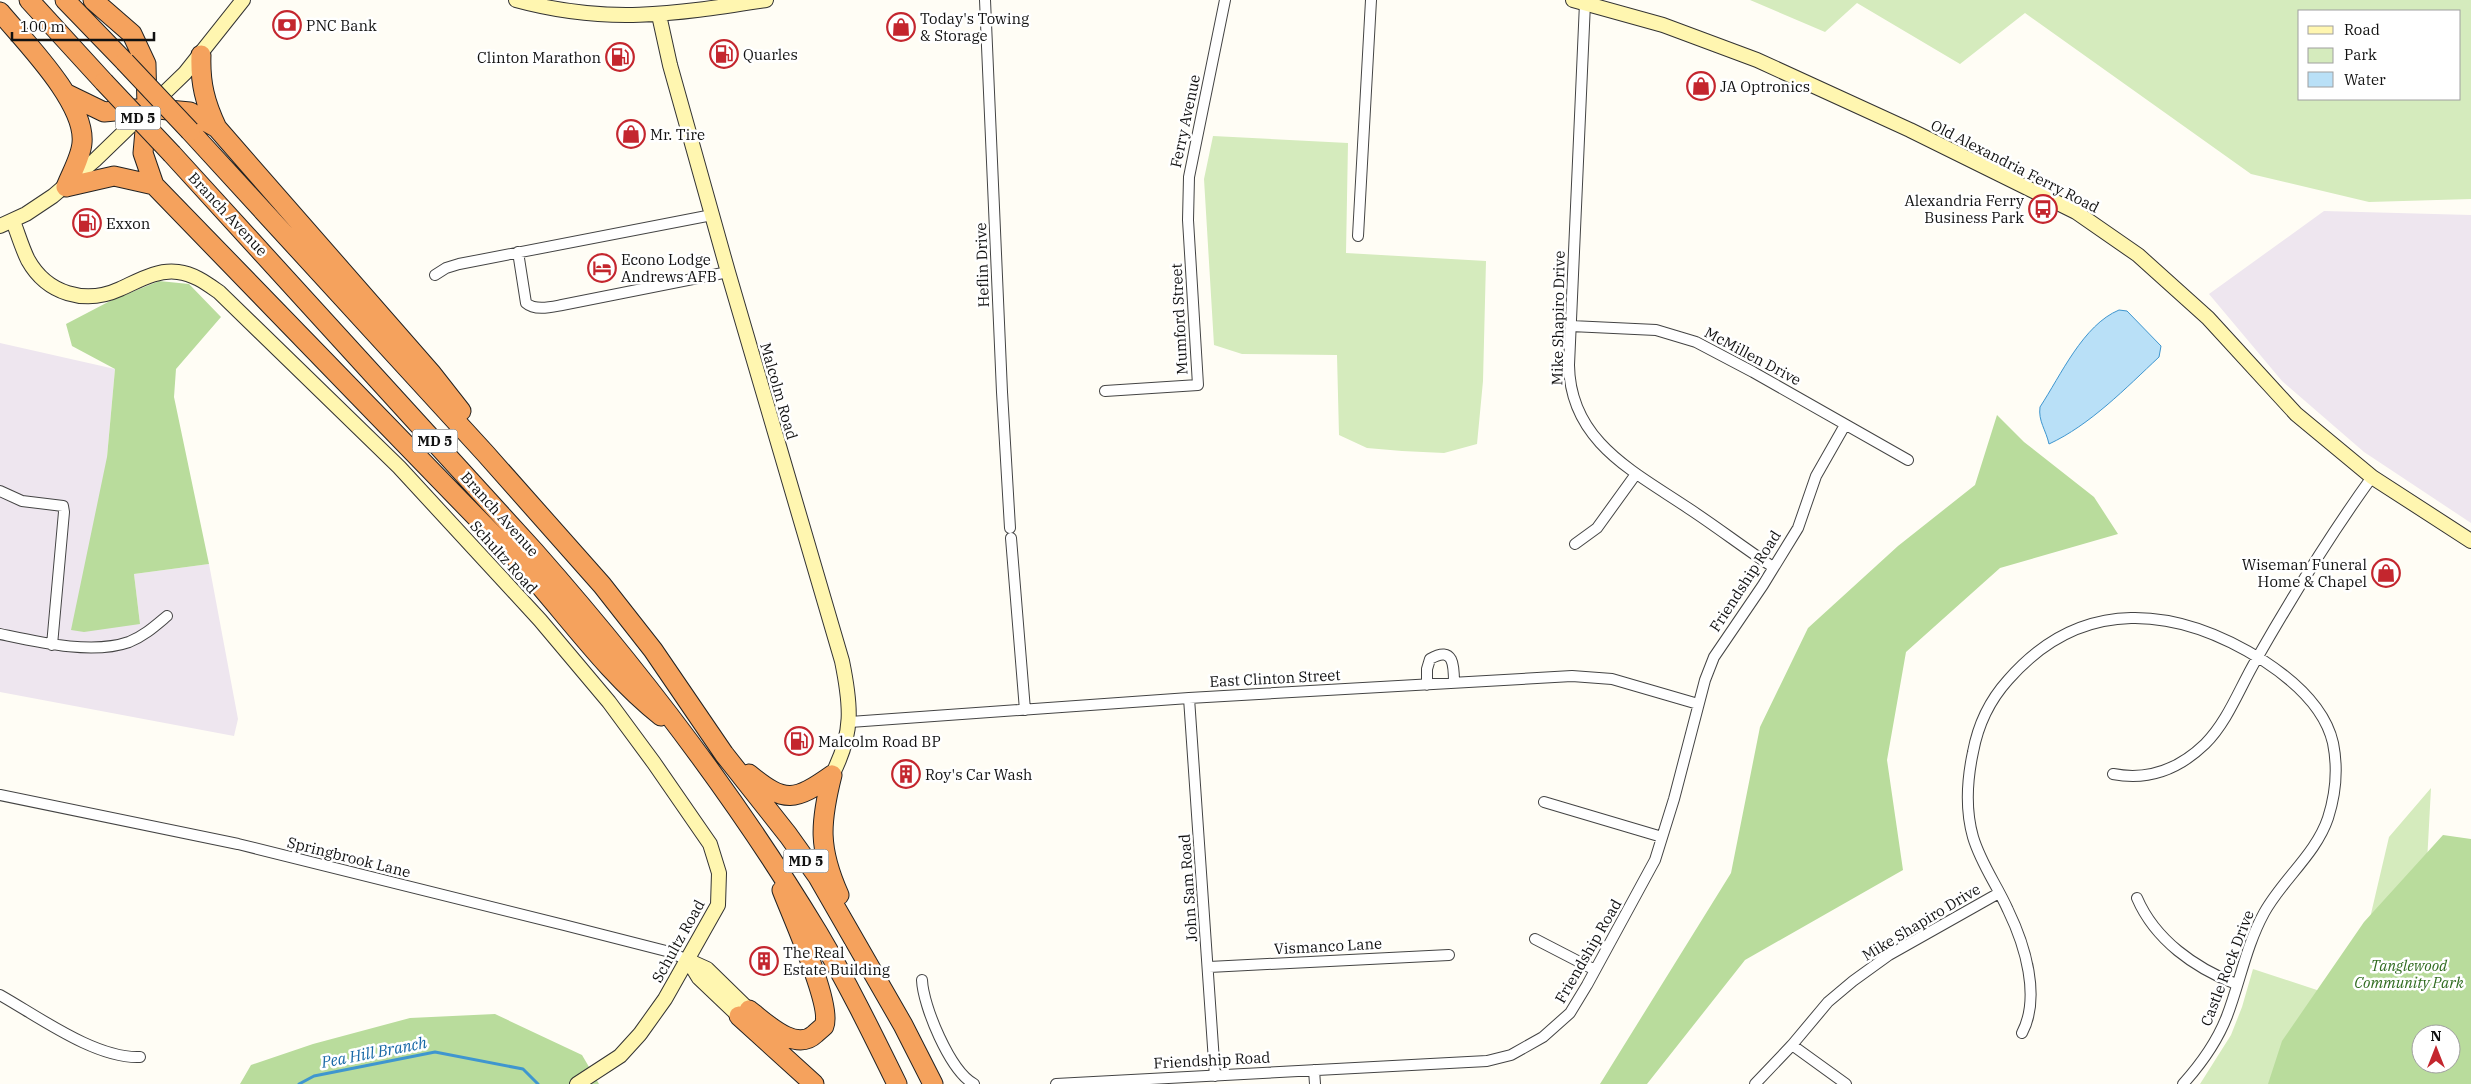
<svg xmlns="http://www.w3.org/2000/svg" width="2471" height="1084" font-family="'IBM Plex Serif',serif">
  <rect width="100%" height="100%" fill="#fffdf5"/>
  <!-- industrial -->
  <path fill="#eee6ef" d="M2324 211 2471 215V523L2364 452 2282 381 2209 294Z
    M0 343 115 369 107 457 140 624 134 574 209 564 238 719 234 736 0 692Z"/>
  <!-- green -->
  <path fill="#d5ebbd" fill-rule="evenodd" d="M1750 0H2471V199L2369 202 2251 174 2025 13 1960 64 1857 3 1825 32ZM2460 11V99H2300V11Z
    M1213 136 1348 143 1346 253 1486 261 1483 381 1477 444 1444 453 1402 451 1367 448 1339 435 1337 355 1242 354 1214 345 1204 179Z
    M2431 788 2426 881 2471 1084H2200L2231 1035 2242 1007 2253 969 2326 993 2370 918 2389 837ZM2421 1034H2451V1064H2421Z"/>
  <!-- forest -->
  <path fill="#b9dc9c" fill-rule="evenodd" d="M159 281 189 284 221 317 176 369 174 397 209 564 134 574 140 624 84 632 71 630 107 457 115 369 72 346 66 324 110 301Z
    M1997 415 2024 442 2094 497 2118 534 2000 568 1906 652 1887 760 1903 870 1745 960 1647 1084H1600L1731 873 1760 727 1808 628 1898 546 1975 485Z
    M2443 835 2471 839V1084H2268L2282 1041 2364 922ZM2421 1034H2451V1064H2421Z
    M495 1014 582 1055 599 1084H240L251 1065 313 1044 410 1018Z"/>
  <!-- water -->
  <path fill="#b9e0f7" stroke="#3f96cf" d="M2119 310 2127 311 2161 346 2159 357C2126 388 2090 425 2049 444 2046 430 2038 421 2040 407 2061 375 2083 325 2119 310Z"/>
  <g fill="none" stroke-linecap="round" stroke-linejoin="round">
    <!-- stream -->
    <path stroke="#3f96cf" stroke-width="3" d="M299 1084 314 1076 435 1052 523 1069 538 1084"/>
    <defs>
      <path id="street" d="M985 0 1002 392 1010 528
        M1585 3 1569 365C1570 441 1633 471 1688 508 1717 527 1744 548 1773 567
        M1358 236 1371 0
        M518 252 526 303C535 311 551 307 562 305L728 272
        M435 275 446 268 459 264 712 215
        M1571 326 1656 330 1696 342 1753 372 1908 460
        M1105 391 1198 385 1188 220 1189 177 1225 0
        M0 491 22 501 63 506 64 512 52 645
        M1011 538 1025 710
        M1575 544 1597 528 1636 474
        M0 634C38 642 92 655 129 642 144 636 155 626 167 616
        M1427 685V669L1430 659C1454 645 1454 666 1454 683
        M1189 698 1215 1076
        M850 722 1189 698 1572 676 1612 679 1698 704
        M2113 774C2149 781 2179 769 2205 744 2228 721 2240 687 2256 660 2292 597 2330 535 2372 477
        M0 795 238 844 564 925 670 952 687 960
        M1544 802 1662 837
        M2137 898C2155 940 2195 968 2236 984
        M1535 939 1595 970
        M1209 967 1449 955
        M922 980C923 1006 950 1071 974 1084
        M0 995C39 1017 96 1059 140 1057
        M2022 1033C2041 997 2025 945 2008 910 1997 885 1981 864 1973 837 1965 809 1967 780 1973 752 1978 725 1990 700 2008 680 2082 595 2177 606 2264 661 2293 680 2325 708 2333 743 2338 768 2336 793 2328 818 2316 854 2282 880 2264 913 2246 946 2240 982 2227 1016 2217 1042 2201 1064 2183 1084
        M1792 1045 1846 1084
        M1314 1070 1315 1084
        M1056 1084 1487 1061 1511 1055 1543 1037 1570 1013 1587 985 1655 860 1674 799 1705 680 1714 657 1763 585 1798 528 1816 476 1845 425
        M1755 1084 1792 1045 1828 1002 1853 981 1889 955 1999 893"/>
      <path id="secondary" d="M516 0C607 25 675 14 766 0
        M1573 0 1663 25 1757 60 1910 130 2076 212 2138 255 2208 318 2296 414 2372 477 2471 541
        M659 15 670 65 728 272 842 661C851 705 854 733 832 775
        M13 221C18 234 22 248 28 260 47 294 85 305 120 289 138 281 157 269 178 272 194 274 206 283 219 292L399 467 540 620 609 702 654 763 710 844 719 873 718 905 665 999 640 1034 620 1056 577 1084
        M0 226 26 214 53 196 95 160 185 73 243 0
        M687 960 707 969 749 1010
        M688 960 699 978 739 1016"/>
      <path id="highway" d="M29 0 104 82
        M65 0 125 62
        M93 0 132 34 146 64 147 108 143 153 154 185C273 307 392 429 510 552 561 606 603 670 661 716
        M0 12C25 42 86 103 82 143 81 157 71 174 66 187
        M201 55C200 83 205 103 217 128L432 374 461 411
        M67 94 104 112 147 108 190 112 217 128
        M190 131 485 453 602 585 653 650 724 754 788 835 818 877 903 1025 933 1084
        M172 154 534 551C639 670 736 797 818 933 847 982 872 1033 897 1084
        M66 187 114 176 154 185
        M749 774C785 804 795 801 832 775
        M832 775C820 823 818 848 839 895
        M749 1010C764 1021 795 1053 815 1034 817 1032 822 1028 824 1026 833 1006 791 914 782 890
        M739 1016 814 1084"/>
    </defs>
    <!-- street casing -->
    <use href="#street" stroke="#444" stroke-width="12"/>
    <!-- secondary casing -->
    <use href="#secondary" stroke="#333" stroke-width="16"/>
    <!-- highway casing -->
    <use href="#highway" stroke="#222" stroke-width="21"/>
    <!-- street -->
    <use href="#street" stroke="#fff" stroke-width="10"/>
    <!-- secondary -->
    <use href="#secondary" stroke="#fff6b0" stroke-width="14"/>
    <!-- highway -->
    <use href="#highway" stroke="#f5a25d" stroke-width="19"/>
    <defs>
      <path id="highway-bridge" d="M125 62 190 131
        M104 82 172 154"/>
    </defs>
    <!-- highway-bridge casing -->
    <use href="#highway-bridge" stroke="#222" stroke-width="21" stroke-linecap="butt"/>
    <!-- highway-bridge -->
    <use href="#highway-bridge" stroke="#f5a25d" stroke-width="19"/>
  </g>
  <!-- icons -->
  <defs>
    <symbol id="bank-ring" viewBox="-11 -11 22 22"><circle r="9.5" fill="#fff" stroke="#c4262e" stroke-width="1.5"/><path d="M-6-4H6V4H-6ZM0-2.3a2.3 2.3 0 1 0 0 4.6a2.3 2.3 0 1 0 0-4.6Z" fill="#c4262e"/></symbol>
    <symbol id="shop-ring" viewBox="-11 -11 22 22"><circle r="9.5" fill="#fff" stroke="#c4262e" stroke-width="1.5"/><path d="M-5-2.5h2.3a2.7 3.5 0 0 1 5.4 0H5L5.5 6h-11ZM-1.5-2.5h3a1.5 2.3 0 0 0-3 0Z" fill="#c4262e"/></symbol>
    <symbol id="fuel-ring" viewBox="-11 -11 22 22"><circle r="9.5" fill="#fff" stroke="#c4262e" stroke-width="1.5"/><path d="M-5.5-6h7V0h2V4h1.3V-2.5L3-4.5l.8-.8L6-3V5H2.5V1h-1V6h-7ZM-4.2-4.7v3.2H.2V-4.7Z" fill="#c4262e"/></symbol>
    <symbol id="bus-ring" viewBox="-11 -11 22 22"><circle r="9.5" fill="#fff" stroke="#c4262e" stroke-width="1.5"/><path d="M-5-6H5V4H4V6H2V4H-2V6H-4V4H-5ZM-3.5-4V0h7V-4ZM-3.5 1.2v1.5H-2V1.2ZM2 1.2v1.5H3.5V1.2Z" fill="#c4262e"/></symbol>
    <symbol id="hotel-ring" viewBox="-11 -11 22 22"><circle r="9.5" fill="#fff" stroke="#c4262e" stroke-width="1.5"/><path d="M-6-4.5h1.5V1H6V5H4.5V3h-9V5H-6ZM-4 0a1.8 1.8 0 1 1 3.6 0ZM.5 0V-2.5h3Q6-2.5 6 0Z" fill="#c4262e"/></symbol>
    <symbol id="building-ring" viewBox="-11 -11 22 22"><circle r="9.5" fill="#fff" stroke="#c4262e" stroke-width="1.5"/><path d="M-4-6H4V6H1V3H-1V6H-4ZM-2.5-4.3h1.7v1.8h-1.7ZM.8-4.3h1.7v1.8H.8ZM-2.5-1h1.7V.8h-1.7ZM.8-1h1.7V.8H.8Z" fill="#c4262e"/></symbol>
  </defs>
  <g fill-rule="evenodd">
    <use href="#bank-ring" x="271" y="9" width="32" height="32"/>
    <use href="#shop-ring" x="885" y="11" width="32" height="32"/>
    <use href="#fuel-ring" x="708" y="38" width="32" height="32"/>
    <use href="#fuel-ring" x="604" y="41" width="32" height="32"/>
    <use href="#shop-ring" x="1685" y="70" width="32" height="32"/>
    <use href="#shop-ring" x="615" y="118" width="32" height="32"/>
    <use href="#bus-ring" x="2027" y="193" width="32" height="32"/>
    <use href="#fuel-ring" x="71" y="207" width="32" height="32"/>
    <use href="#hotel-ring" x="586" y="252" width="32" height="32"/>
    <use href="#shop-ring" x="2370" y="557" width="32" height="32"/>
    <use href="#fuel-ring" x="783" y="725" width="32" height="32"/>
    <use href="#building-ring" x="890" y="758" width="32" height="32"/>
    <use href="#building-ring" x="748" y="945" width="32" height="32"/>
  </g>
  <g text-anchor="middle" dominant-baseline="central" stroke-width="5" stroke-linejoin="round" paint-order="stroke">
    <!-- shield labels -->
    <g fill="#fff" stroke="#585858" stroke-width="1">
      <rect x="115.5" y="106.5" width="45" height="23" rx="4"/>
      <rect x="412.5" y="429.5" width="45" height="23" rx="4"/>
      <rect x="783.5" y="849.5" width="45" height="23" rx="4"/>
    </g>
    <g font-size="14" font-weight="bold" fill="#111">
      <text x="138" y="118">MD 5</text>
      <text x="435" y="441">MD 5</text>
      <text x="806" y="861">MD 5</text>
    </g>
    <!-- poi labels -->
    <g font-size="15" fill="#111" stroke="#fff" text-anchor="start">
      <text x="920" y="18">Today's Towing<tspan x="920" dy="17">&amp; Storage</tspan></text>
      <text x="306" y="25">PNC Bank</text>
      <text x="743" y="54">Quarles</text>
      <text x="601" y="57" text-anchor="end">Clinton Marathon</text>
      <text x="1720" y="86">JA Optronics</text>
      <text x="650" y="134">Mr. Tire</text>
      <text x="2024" y="200" text-anchor="end">Alexandria Ferry<tspan x="2024" dy="17">Business Park</tspan></text>
      <text x="106" y="223">Exxon</text>
      <text x="621" y="259">Econo Lodge<tspan x="621" dy="17">Andrews AFB</tspan></text>
      <text x="2367" y="564" text-anchor="end">Wiseman Funeral<tspan x="2367" dy="17">Home &amp; Chapel</tspan></text>
      <text x="818" y="741">Malcolm Road BP</text>
      <text x="925" y="774">Roy's Car Wash</text>
      <text x="783" y="952">The Real<tspan x="783" dy="17">Estate Building</tspan></text>
    </g>
    <!-- street labels -->
    <g font-size="15" fill="#111" stroke="#fff">
      <text transform="translate(1185 121) rotate(-78)">Ferry Avenue</text>
      <text transform="translate(2015 166) rotate(27)">Old Alexandria Ferry Road</text>
      <text transform="translate(228 214) rotate(47)">Branch Avenue</text>
      <text transform="translate(982 265) rotate(-92)">Heflin Drive</text>
      <text transform="translate(1558 318) rotate(-89)">Mike Shapiro Drive</text>
      <text transform="translate(1179 319) rotate(-93)">Mumford Street</text>
      <text transform="translate(1753 356) rotate(28)">McMillen Drive</text>
      <text transform="translate(779 391) rotate(74)">Malcolm Road</text>
      <text transform="translate(500 514) rotate(48)">Branch Avenue</text>
      <text transform="translate(504 557) rotate(48)">Schultz Road</text>
      <text transform="translate(1745 581) rotate(-57)">Friendship Road</text>
      <text transform="translate(1275 678) rotate(-3)">East Clinton Street</text>
      <text transform="translate(349 857) rotate(14)">Springbrook Lane</text>
      <text transform="translate(1188 888) rotate(-94)">John Sam Road</text>
      <text transform="translate(1921 922) rotate(-31)">Mike Shapiro Drive</text>
      <text transform="translate(678 941) rotate(-61)">Schultz Road</text>
      <text transform="translate(1328 946) rotate(-3)">Vismanco Lane</text>
      <text transform="translate(1588 951) rotate(-60)">Friendship Road</text>
      <text transform="translate(2227 968) rotate(-69)">Castle Rock Drive</text>
      <text transform="translate(1212 1060) rotate(-3)">Friendship Road</text>
    </g>
    <!-- park labels -->
    <g font-size="15" font-style="italic" fill="#2f6b1f" stroke="#fff">
      <text x="2409" y="965">Tanglewood<tspan x="2409" dy="17">Community Park</tspan></text>
    </g>
    <!-- water labels -->
    <g font-size="16" font-style="italic" fill="#1768a6" stroke="#fff">
      <text transform="translate(374 1052) rotate(-11)">Pea Hill Branch</text>
    </g>
  </g>
  <!-- legend -->
  <rect x="2298" y="10" width="162" height="90" fill="#ffffff" stroke="#a0a0a0"/>
  <rect x="2308" y="26" width="25" height="8" fill="#fff6b0" stroke="#a0a0a0"/>
  <text x="2344" y="35" font-size="15" fill="#111111">Road</text>
  <rect x="2308" y="48" width="25" height="15" fill="#d5ebbd" stroke="#a0a0a0"/>
  <text x="2344" y="60" font-size="15" fill="#111111">Park</text>
  <rect x="2308" y="72" width="25" height="15" fill="#b9e0f7" stroke="#a0a0a0"/>
  <text x="2344" y="85" font-size="15" fill="#111111">Water</text>
  <!-- north arrow -->
  <g transform="translate(2436 1049)"><circle r="24" fill="#ffffff" stroke="#a0a0a0"/>
  <path d="M0-4L9 19L0 12L-9 19Z" fill="#c4262e"/>
  <text y="-8" font-size="14" font-weight="bold" text-anchor="middle" fill="#111111">N</text>
  </g>
  <!-- scale -->
  <path d="M12 32v8h142v-8" fill="none" stroke="#111111" stroke-width="2.5"/>
  <text x="20" y="32" font-size="15" fill="#111111" stroke="#ffffff" stroke-width="4" paint-order="stroke">100 m</text>
</svg>
